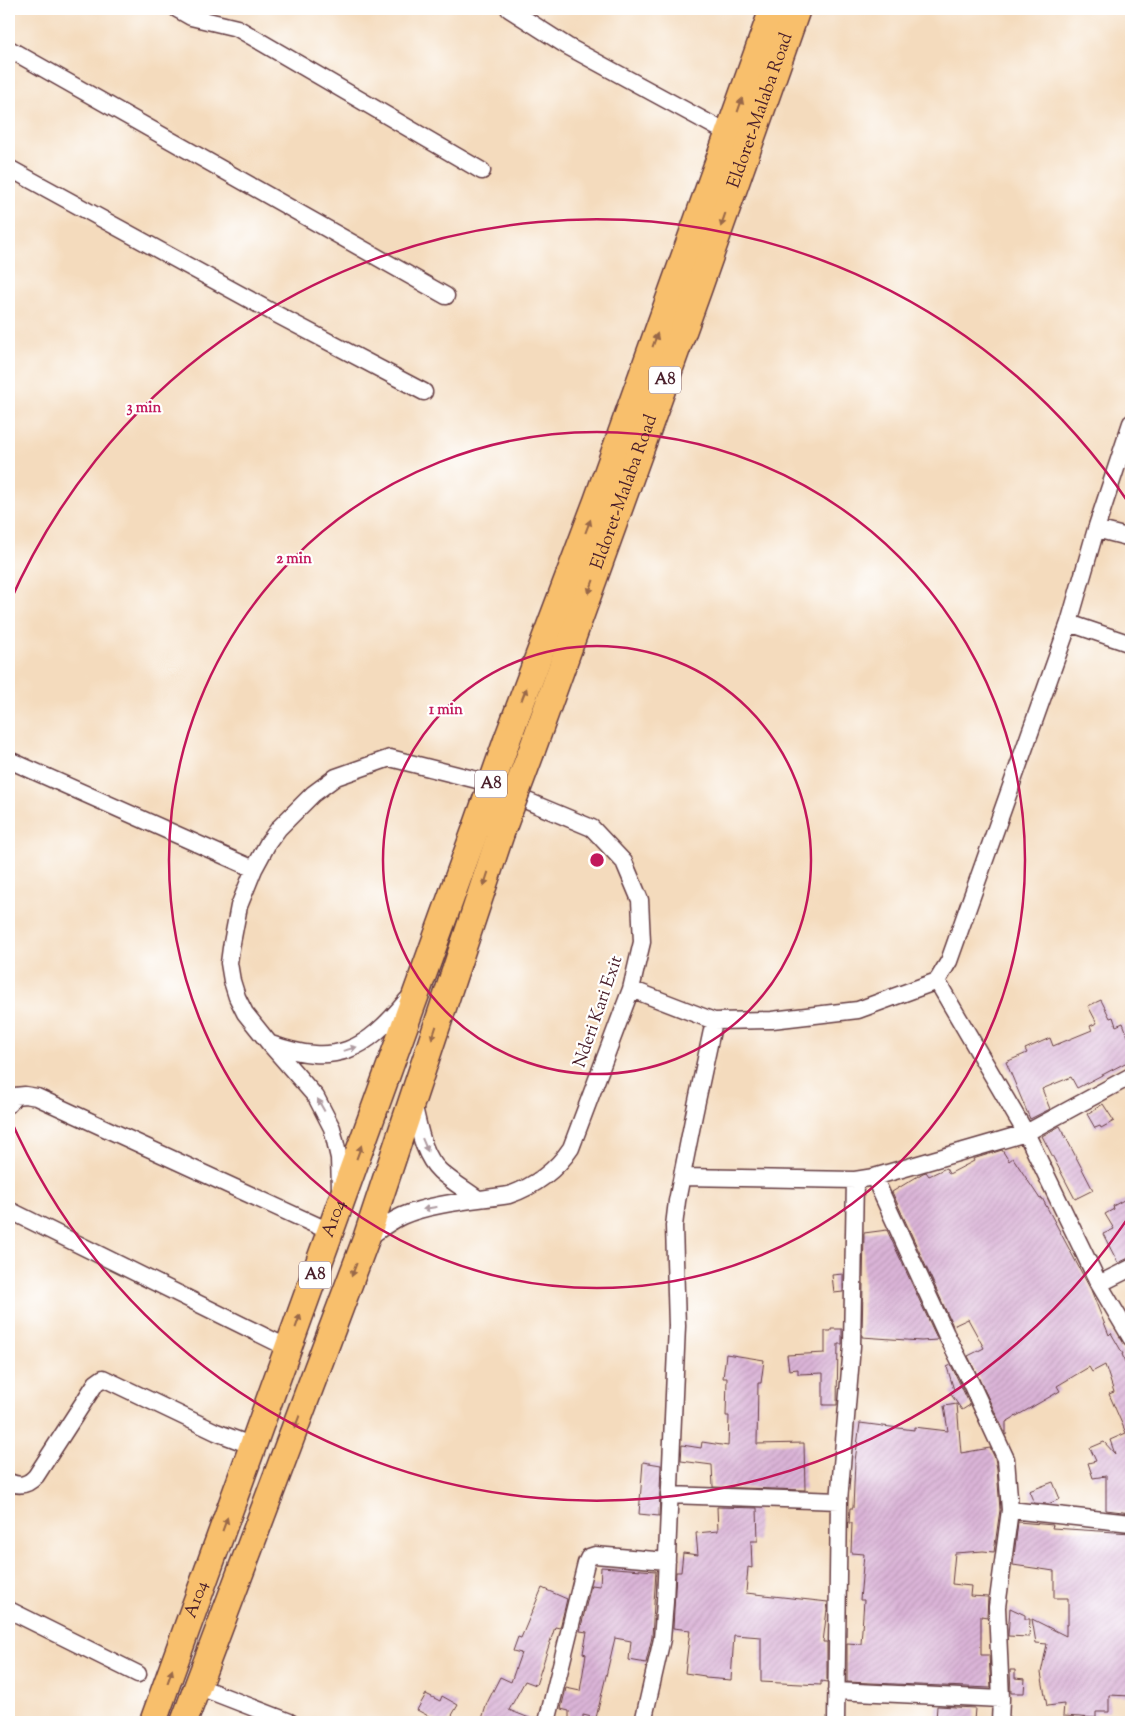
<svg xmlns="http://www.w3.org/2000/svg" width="1140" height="1731" font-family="'Sorts Mill Goudy',serif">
  <defs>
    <pattern id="building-hatch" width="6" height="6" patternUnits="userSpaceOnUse" patternTransform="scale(1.25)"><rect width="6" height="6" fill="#dab4d7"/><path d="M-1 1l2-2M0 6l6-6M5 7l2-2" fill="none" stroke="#bd9ab9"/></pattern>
  </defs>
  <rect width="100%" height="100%" fill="#fff"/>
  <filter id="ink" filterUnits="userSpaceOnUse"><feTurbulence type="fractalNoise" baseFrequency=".02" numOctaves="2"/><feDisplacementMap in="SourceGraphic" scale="10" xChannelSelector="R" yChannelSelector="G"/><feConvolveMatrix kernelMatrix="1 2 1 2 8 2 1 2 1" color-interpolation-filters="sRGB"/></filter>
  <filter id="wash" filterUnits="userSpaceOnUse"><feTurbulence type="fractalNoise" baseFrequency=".0096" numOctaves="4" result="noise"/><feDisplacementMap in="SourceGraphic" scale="20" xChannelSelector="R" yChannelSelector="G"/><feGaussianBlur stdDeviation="1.12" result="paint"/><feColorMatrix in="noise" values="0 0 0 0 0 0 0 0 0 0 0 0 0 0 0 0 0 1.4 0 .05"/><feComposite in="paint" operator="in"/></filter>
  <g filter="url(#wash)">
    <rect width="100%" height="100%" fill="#f4dbbd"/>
    <g id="blocks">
      <!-- building -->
      <path fill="url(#building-hatch)" d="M1101 1000 1110 1018 1113 1017 1116 1026 1123 1023 1131 1044V1060L1077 1088 1071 1077 1042 1089 1050 1109 1030 1119 1006 1062 1027 1053 1025 1049 1050 1038 1053 1046 1092 1030 1090 1026 1097 1023 1088 1006Z
        M1103 1104 1114 1121 1101 1128 1100 1126 1095 1128 1087 1114Z
        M1060 1126 1093 1190 1075 1199 1042 1136Z
        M1002 1150 1009 1161 1013 1158 1040 1199 1042 1198 1091 1290 1109 1335 1111 1333 1123 1354H1122L1131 1378V1513L1106 1510V1476L1093 1478 1088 1463 1096 1461 1090 1448 1104 1442 1115 1454 1110 1440 1126 1433 1109 1394 1114 1392 1105 1365 1092 1372 1089 1367 1057 1386 1060 1391 1006 1422V1435L968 1356 984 1348 968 1319 953 1326 892 1192 923 1173 926 1172 929 1176 946 1168 949 1174 974 1161 973 1159Z
        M1131 1196V1257L1118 1263 1103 1234 1114 1229 1105 1214 1114 1209 1113 1206Z
        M887 1230 937 1338V1340L921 1341 862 1337 864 1233Z
        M843 1274V1292L834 1293 832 1275Z
        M831 1329H842V1344H838L837 1405H823V1373L798 1374V1369L789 1370 787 1355 825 1353V1331H831Z
        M726 1354 764 1360 761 1383H758L757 1444 804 1443 805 1490 713 1487 712 1465 681 1461 682 1445 701 1448 702 1442 728 1446 729 1416H726L727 1378H723Z
        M951 1365 970 1405 962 1410 950 1393 954 1390 947 1367Z
        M957 1404 961 1453 990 1448 995 1458 997 1469 1000 1510 994 1552 983 1551 955 1553 952 1584 971 1586 970 1596 988 1597 987 1617 981 1616V1655H989L991 1688 847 1682V1643L861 1644 864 1600H860L864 1554 851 1553 852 1523H849L850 1508H853L855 1461 860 1423 914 1430V1427L948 1431 944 1406Z
        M643 1462 661 1465 659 1516 639 1514Z
        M1053 1482 1060 1499 1048 1504 1034 1503 1029 1491Z
        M717 1507 757 1508 758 1541H751L752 1568 748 1567 746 1593 828 1602 823 1642H827V1682L821 1681V1685L761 1682V1637L734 1635 731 1680 705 1678V1676L685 1673 690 1630 673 1628 676 1572H681L683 1553 698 1555 696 1533 718 1531Z
        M1018 1522 1053 1525 1052 1528 1131 1533V1696L1109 1695V1712H1096V1718L1063 1716 1064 1704 1047 1706 1041 1673 1047 1644 1036 1643 1032 1619 1066 1636V1625H1068V1598H1054V1571L1013 1565Z
        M601 1567 656 1571 652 1637 646 1663 629 1660 631 1641 615 1638 596 1718 583 1715V1722H569V1711L561 1709 566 1688 580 1691 586 1654 583 1653 587 1632 580 1631 591 1585 600 1586Z
        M542 1588 567 1599 560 1628 555 1627 536 1685 525 1681 509 1710 537 1721V1722H481L487 1703 500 1677 511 1682 521 1653 513 1651 518 1637 521 1638Z
        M1010 1608 1025 1615V1619H1030L1029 1637 1008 1636Z
        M1010 1670H1015V1678L1025 1679 1024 1693H1011Z
        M426 1694 440 1701 442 1696 458 1705 448 1722H440L417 1710Z
        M937 1706 975 1708 974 1721 953 1719V1720H936Z"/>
    </g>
  </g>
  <g filter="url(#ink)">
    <use href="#blocks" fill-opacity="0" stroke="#643b41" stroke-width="1"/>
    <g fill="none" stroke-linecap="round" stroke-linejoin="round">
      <defs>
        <path id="minor" d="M177 9 191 17 237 28 482 171
          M509 9 567 46 729 134
          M9 49 446 296
          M9 168 274 313 424 392
          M1096 529 1131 538
          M1069 623 1131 644
          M9 760 254 869
          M937 981 1026 1133 1099 1284 1131 1338
          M631 989 714 1021 772 1020 858 1010 937 981 949 961 1069 623 1096 529 1131 423
          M271 1044C336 1067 365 1051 407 1000
          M413 1103C419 1126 422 1154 440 1171 452 1182 466 1190 478 1199
          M9 1104 15 1096 25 1095 37 1097 331 1232
          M682 1177 855 1180 874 1177 1026 1133 1131 1076
          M874 1177 946 1334 968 1377 1006 1459 1010 1510
          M340 1188 339 1158 332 1128 316 1097 269 1043 245 1013 237 997 232 981 229 963 231 948 239 906 254 869 268 843 279 828 313 794 336 777 390 758 477 780 592 828 624 862 640 900 642 942 631 989 571 1148C555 1172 535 1186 509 1195 477 1200 431 1203 402 1216 389 1222 378 1231 366 1239
          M9 1210 288 1348
          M1099 1284 1131 1268
          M9 1482C20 1487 28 1485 36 1476L96 1383 103 1378 216 1432 253 1446
          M669 1495 839 1501
          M9 1610 138 1674
          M197 1686 290 1722
          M836 1691 1001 1699
          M547 1722 586 1563 589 1557 595 1555 667 1561
          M643 1722 662 1639 665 1602 677 1326 674 1226 677 1201 694 1115 714 1021
          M836 1722 839 1501 852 1346 855 1180
          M1000 1722 1001 1699 997 1607 1010 1510 1131 1523"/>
        <g id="trunk">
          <path d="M507 740 597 501 773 9"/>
          <path id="s1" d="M532 750 698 290 797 9"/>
          <path id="s2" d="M153 1722 476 828"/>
          <path d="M184 1722 366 1239 501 833"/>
        </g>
      </defs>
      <!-- minor casing -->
      <use href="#minor" stroke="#643b41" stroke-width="19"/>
      <!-- trunk casing -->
      <use href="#trunk" stroke="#643b41" stroke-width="29"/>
      <!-- minor -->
      <use href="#minor" stroke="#fff" stroke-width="16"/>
      <!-- trunk -->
      <use href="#trunk" stroke="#f8bf6c" stroke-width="26"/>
      <defs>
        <path id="trunk-bridge" d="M476 828 507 740
          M501 833 532 750"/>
      </defs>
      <!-- trunk-bridge casing -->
      <use href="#trunk-bridge" stroke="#643b41" stroke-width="29" stroke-linecap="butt"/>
      <!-- trunk-bridge -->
      <use href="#trunk-bridge" stroke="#f8bf6c" stroke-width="26"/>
    </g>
    <!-- one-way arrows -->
    <defs><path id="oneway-solid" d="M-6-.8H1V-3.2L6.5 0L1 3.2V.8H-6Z" transform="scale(1.25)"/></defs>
    <g fill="#986748">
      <use href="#oneway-solid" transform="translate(740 105) rotate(-71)"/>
      <use href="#oneway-solid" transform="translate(723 220) rotate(109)"/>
      <use href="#oneway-solid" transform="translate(655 340) rotate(-70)"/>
      <use href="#oneway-solid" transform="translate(588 526) rotate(-69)"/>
      <use href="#oneway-solid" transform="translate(591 587) rotate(110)"/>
      <use href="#oneway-solid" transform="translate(524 694) rotate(-69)"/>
      <use href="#oneway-solid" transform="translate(486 879) rotate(108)"/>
      <use href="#oneway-solid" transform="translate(434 1033) rotate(108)"/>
      <use href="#oneway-solid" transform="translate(359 1152) rotate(-70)"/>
      <use href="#oneway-solid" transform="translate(354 1270) rotate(111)"/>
      <use href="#oneway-solid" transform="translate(298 1321) rotate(-70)"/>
      <use href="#oneway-solid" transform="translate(297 1422) rotate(111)"/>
      <use href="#oneway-solid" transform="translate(225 1524) rotate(-70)"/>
      <use href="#oneway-solid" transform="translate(170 1676) rotate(-70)"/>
    </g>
    <g fill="#ae9aa0">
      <use href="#oneway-solid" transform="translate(350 1049) rotate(-16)"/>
      <use href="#oneway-solid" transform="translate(321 1105) rotate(-119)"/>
      <use href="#oneway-solid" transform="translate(425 1145) rotate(67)"/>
      <use href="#oneway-solid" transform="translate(430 1208) rotate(170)"/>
    </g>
  </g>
  <!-- distance rings -->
  <g fill="none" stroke="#c2185b" stroke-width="2.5">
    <circle cx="597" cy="860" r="214"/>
    <circle cx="597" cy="860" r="428"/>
    <path d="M1128 1218A641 641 0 0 1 9 1116M9 604A641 641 0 0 1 1128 502"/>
  </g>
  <g text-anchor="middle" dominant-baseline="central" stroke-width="4.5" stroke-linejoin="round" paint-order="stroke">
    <!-- shield labels -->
    <g fill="#fff" stroke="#80626b" stroke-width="1">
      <rect x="649" y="366.5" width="32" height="27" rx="4"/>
      <rect x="475" y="770.5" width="32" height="27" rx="4"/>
      <rect x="299" y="1261.5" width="32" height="27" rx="4"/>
    </g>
    <g font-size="16" font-weight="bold" fill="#4a1f2b">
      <text x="665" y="380">A8</text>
      <text x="491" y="784">A8</text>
      <text x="315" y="1275">A8</text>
    </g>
    <!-- street labels -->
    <g font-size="18" fill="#4a1f2b" stroke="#fff">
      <text stroke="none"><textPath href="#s1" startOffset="679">Eldoret-Malaba Road</textPath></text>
      <text stroke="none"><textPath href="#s1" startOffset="274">Eldoret-Malaba Road</textPath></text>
      <text transform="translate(599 1012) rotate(-71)">Nderi Kari Exit</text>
      <text stroke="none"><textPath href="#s2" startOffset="535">A104</textPath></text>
      <text stroke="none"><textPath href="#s2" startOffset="130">A104</textPath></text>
    </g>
  </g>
  <circle cx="597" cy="860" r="8" fill="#c2185b" stroke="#fff" stroke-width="2.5"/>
  <g font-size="15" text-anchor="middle" font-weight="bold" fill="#c2185b" stroke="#fff" stroke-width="4.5" stroke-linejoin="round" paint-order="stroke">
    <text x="144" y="412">3 min</text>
    <text x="294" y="563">2 min</text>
    <text x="446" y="714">1 min</text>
  </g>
  <!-- margin -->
  <rect width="1140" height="1731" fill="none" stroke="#fff" stroke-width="30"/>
</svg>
